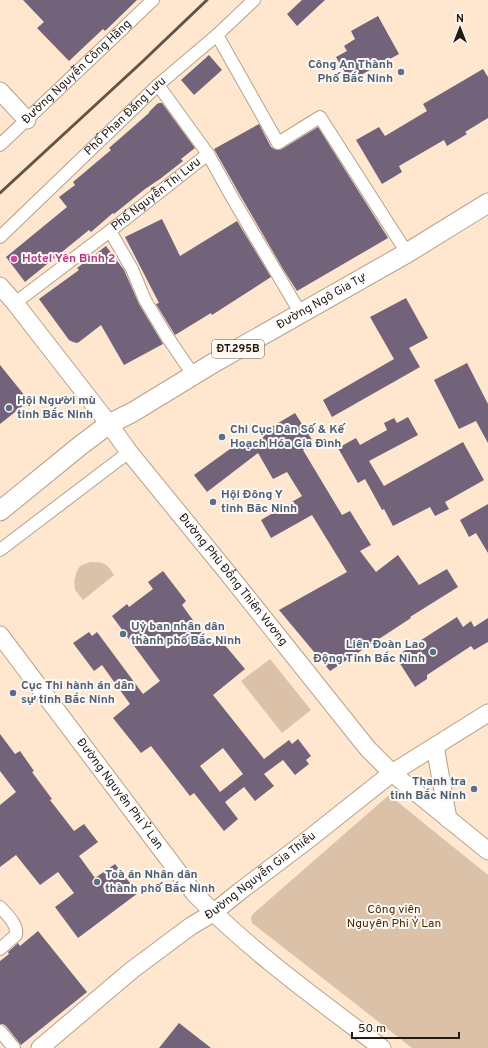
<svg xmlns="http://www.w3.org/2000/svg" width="488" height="1048" font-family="Overpass,sans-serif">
  <rect width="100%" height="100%" fill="#ffe7cf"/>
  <!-- green -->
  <path fill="#dac1a7" d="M90 562C103 562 107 563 114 575L83 600 75 590 74 581 77 571 80 566Z
    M270 659 311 710 282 733 241 681Z
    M389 795 488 875V1048H412L252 923 251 917 254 913Z"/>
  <!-- building -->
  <path fill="#72637b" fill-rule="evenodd" d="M23 0H137L105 31 103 29 69 61 37 28 44 22Z
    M302 0H325L297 26 287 14Z
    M378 16 399 54 350 81 336 57 347 51 344 46 355 39 351 31Z
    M209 55 222 70 194 95 181 80Z
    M483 69 488 77V118L465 132 467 134 447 146 444 140 399 166 402 172 382 184 356 140 379 127 385 136 427 111 423 104 442 93Z
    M159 103H162L195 148 181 159 183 161 160 179 145 189 114 214 113 213 91 232 89 230 25 282 6 257 67 207 59 197 75 185 73 182 111 150 109 148 149 113V112L157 104Z
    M259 124 271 147 274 149 278 150 282 149 318 127 388 238 297 291 283 269 240 195 214 149Z
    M162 219 180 256 237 221 271 277 212 315 211 313 175 335 156 304 159 303 125 237Z
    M106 246 124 270 139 304 163 344 124 365 101 325 79 342 77 343 73 342 69 340 39 299 79 270 77 268Z
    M406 298 428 338 409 348 420 367 332 417 323 400 394 359 370 317Z
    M467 363 488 404V443L476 421 459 429 434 380Z
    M0 365 29 401 0 424Z
    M295 413 314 443 303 450 342 515 350 511 371 545 360 551 376 572 398 555 419 585 447 569 458 587 410 617 411 618 330 671 279 610 347 572 312 515 271 538 261 520 302 496 287 472 273 479 258 453 207 492 194 475 241 441 245 446 265 435 263 432Z
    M408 417 418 435 369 461 384 486 463 442 484 480 445 502 449 509 435 516 430 507 393 526 384 509 382 510 365 479 358 483 338 448 356 438 360 445 387 430 384 423 394 418 397 423Z
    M488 504V553L476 533 469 537 460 520Z
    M163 571 186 601 182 605 211 645 219 638 245 669 213 695 264 759 289 740 292 744 298 739 311 756 306 760 309 764 295 775 283 760 264 774 274 786 255 801 244 787 225 802 238 819 224 831 194 793 190 796 151 746 141 753 113 718 130 704 102 665 94 671 73 643 89 632 92 636 97 632 143 694 160 681 112 616 127 604 129 607 153 589 148 582ZM223 748 243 774 220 792 200 766Z
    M457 617 463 627 471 621 474 627 488 618V642L474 650 471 646 427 675V679L415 687 399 662 405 659 401 653Z
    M0 734 15 754 20 751 34 771 32 772 52 799 50 800 74 831 84 824 98 842 79 856 95 878 115 864 138 893 78 938 55 907 74 893 58 872 40 885 16 855 0 867V805L16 792 0 771Z
    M38 931 87 992 21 1045 6 1026 3 1024H0V961L9 954 8 952 18 943 20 946Z
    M179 1023 211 1048H159Z"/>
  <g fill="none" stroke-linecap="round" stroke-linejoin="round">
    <defs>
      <g id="street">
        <path d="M217 35 278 143 320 117 407 253"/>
        <path d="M158 85 208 154 233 199 301 314"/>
        <path id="s1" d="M0 145 153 0"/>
        <path d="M110 231 132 269 145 300 166 335 194 376"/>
        <path id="s2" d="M0 237 158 85 217 35 254 0"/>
        <path id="s3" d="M15 303 110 231 208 154"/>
        <path d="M0 550 129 452"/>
        <path d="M0 907C7 915 18 924 16 935L0 949"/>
        <path d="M0 1031 14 1048"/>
      </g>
      <g id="secondary">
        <path d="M0 91 27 120"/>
        <path id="s4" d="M0 286 15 303 109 424 129 452 226 571 368 749 392 773 488 851"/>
        <path id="s5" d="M0 635 194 893C250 951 317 999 382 1048"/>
        <path d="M435 746 448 819"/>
        <path id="s6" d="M40 1048 132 970 191 926 213 913 239 892 305 842 392 773 488 713"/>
      </g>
      <g id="primary">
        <path id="s7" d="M0 511 81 445 109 424 133 412 215 362 407 253 488 203"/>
      </g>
    </defs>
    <!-- street casing -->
    <use href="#street" stroke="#b7a18a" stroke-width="14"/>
    <!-- secondary casing -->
    <use href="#secondary" stroke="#b7a18a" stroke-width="19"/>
    <!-- primary casing -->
    <use href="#primary" stroke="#b7a18a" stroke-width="21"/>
    <!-- street -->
    <use href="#street" stroke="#fff" stroke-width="12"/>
    <!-- secondary -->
    <use href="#secondary" stroke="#fff" stroke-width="17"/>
    <!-- primary -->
    <use href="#primary" stroke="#fff" stroke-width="19"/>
    <!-- rail -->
    <path stroke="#615447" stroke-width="3" d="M0 193 142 62 207 0"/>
  </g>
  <!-- markers -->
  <g fill="#5c6f8a" stroke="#fcf8f3" stroke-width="1.5">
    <circle cx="401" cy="72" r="4"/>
    <circle cx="9" cy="408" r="4"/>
    <circle cx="222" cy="437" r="4"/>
    <circle cx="213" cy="502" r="4"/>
    <circle cx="123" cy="634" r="4"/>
    <circle cx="433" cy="652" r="4"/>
    <circle cx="13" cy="693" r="4"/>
    <circle cx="474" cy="789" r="4"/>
    <circle cx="97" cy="882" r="4"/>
  </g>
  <circle fill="#d1479c" stroke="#fcf8f3" stroke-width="1.5" cx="14" cy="259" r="4"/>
  <g text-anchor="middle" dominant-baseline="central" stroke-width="4" stroke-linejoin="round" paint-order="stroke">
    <!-- shield labels -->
    <rect fill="#fcf8f3" stroke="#655d56" stroke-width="1" x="212" y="340" width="52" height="18" rx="3"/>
    <g font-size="11" font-weight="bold" fill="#241b13">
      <text x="238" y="349">ĐT.295B</text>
    </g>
    <!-- service labels -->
    <g font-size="12" font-weight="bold" fill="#4e5e75" stroke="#fcf8f3" text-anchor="start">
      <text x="393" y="65" text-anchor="end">Công An Thành<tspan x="393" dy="14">Phố Bắc Ninh</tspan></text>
      <text x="17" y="401">Hội Người mù<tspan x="17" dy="14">tỉnh Bắc Ninh</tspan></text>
      <text x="230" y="430">Chi Cục Dân Số &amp; Kế<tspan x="230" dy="14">Hoạch Hóa Gia Đình</tspan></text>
      <text x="221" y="495">Hội Đông Y<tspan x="221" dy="14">tỉnh Băc Ninh</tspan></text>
      <text x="131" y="627">Uỷ ban nhân dân<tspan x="131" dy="14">thành phố Bắc Ninh</tspan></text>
      <text x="425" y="645" text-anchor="end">Liên Đoàn Lao<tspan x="425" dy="14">Động Tỉnh Bắc Ninh</tspan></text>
      <text x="21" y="686">Cục Thi hành án dân<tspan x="21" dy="14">sự tỉnh Bắc Ninh</tspan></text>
      <text x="466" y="782" text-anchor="end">Thanh tra<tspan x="466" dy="14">tỉnh Bắc Ninh</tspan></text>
      <text x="105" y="875">Toà án Nhân dân<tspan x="105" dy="14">thành phố Bắc Ninh</tspan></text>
    </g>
    <!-- street labels -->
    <g font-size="12" fill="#241b13" stroke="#fcf8f3">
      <text stroke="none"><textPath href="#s1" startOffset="106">Đường Nguyễn Công Hãng</textPath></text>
      <text stroke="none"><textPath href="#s2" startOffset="174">Phố Phan Đăng Lưu</textPath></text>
      <text stroke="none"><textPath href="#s3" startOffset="178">Phố Nguyễn Thị Lưu</textPath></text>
      <text stroke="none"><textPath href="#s7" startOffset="385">Đường Ngô Gia Tự</textPath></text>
      <text stroke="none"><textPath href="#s4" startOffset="375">Đường Phù Đổng Thiên Vương</textPath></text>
      <text stroke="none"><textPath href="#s5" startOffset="199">Đường Nguyên Phi Ỷ Lan</textPath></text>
      <text stroke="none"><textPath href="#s6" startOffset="280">Đường Nguyễn Gia Thiều</textPath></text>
    </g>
    <!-- hotel labels -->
    <g font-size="12" font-weight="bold" fill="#b23c85" stroke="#fcf8f3" text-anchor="start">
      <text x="22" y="259">Hotel Yên Bình 2</text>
    </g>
    <!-- park labels -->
    <g font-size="12" fill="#492b03" stroke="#fcf8f3">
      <text x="394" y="910">Công viên<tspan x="394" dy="14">Nguyên Phi Ỷ Lan</tspan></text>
    </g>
  </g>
  <!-- north arrow -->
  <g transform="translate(460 28)" stroke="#fcf8f3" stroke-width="3" paint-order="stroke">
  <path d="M0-3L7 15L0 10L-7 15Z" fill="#241b13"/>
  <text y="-6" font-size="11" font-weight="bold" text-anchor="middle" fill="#241b13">N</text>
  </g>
  <!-- scale -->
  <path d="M352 1032v6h107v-6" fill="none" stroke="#241b13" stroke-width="2"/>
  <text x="358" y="1032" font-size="12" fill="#241b13" stroke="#fcf8f3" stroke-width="3" paint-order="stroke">50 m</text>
</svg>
